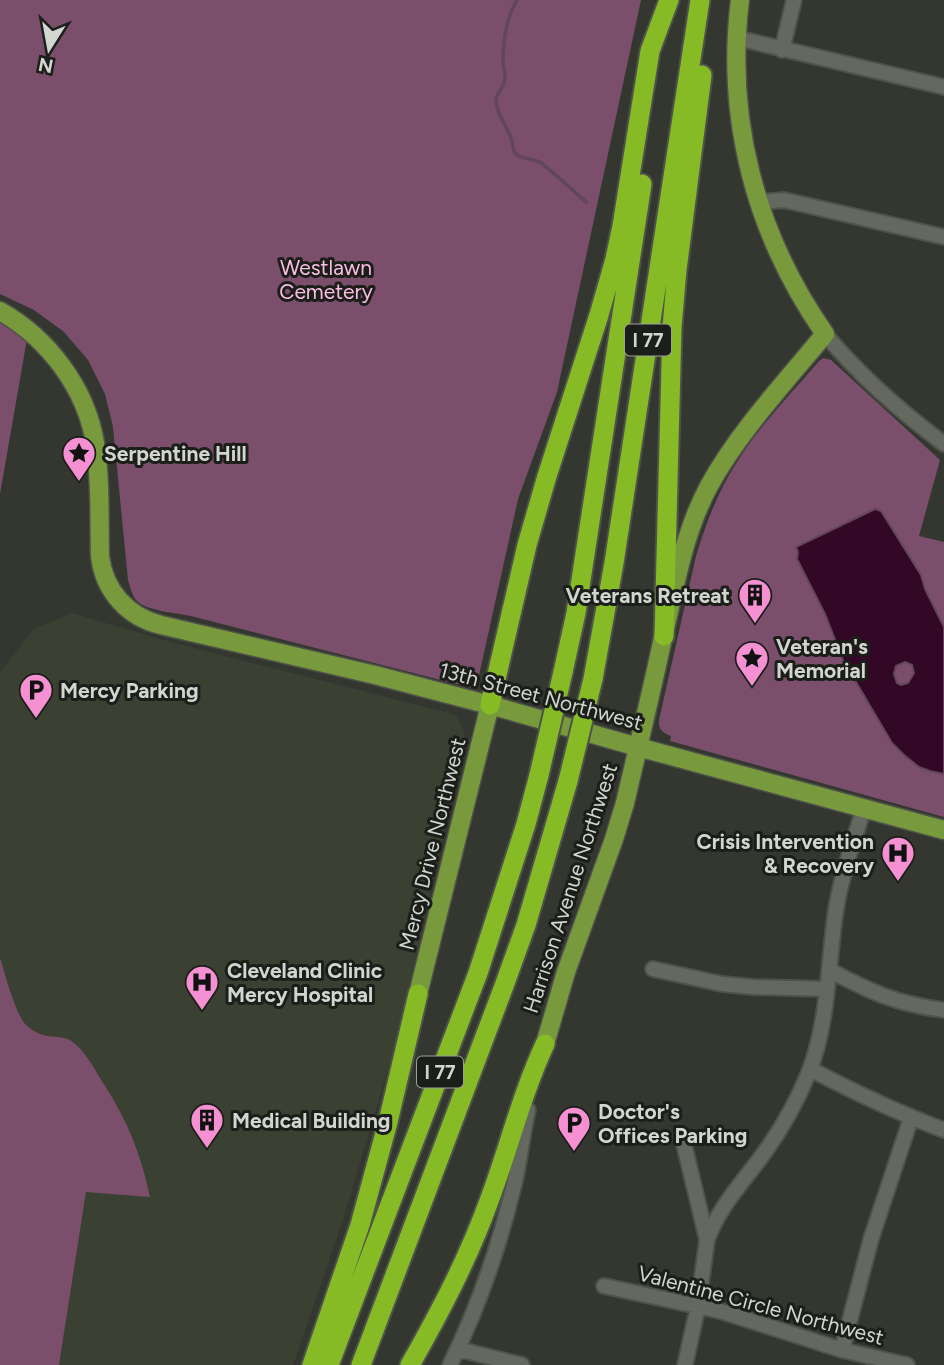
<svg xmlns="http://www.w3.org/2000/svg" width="944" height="1365" font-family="Figtree,sans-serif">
  <rect width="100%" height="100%" fill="#33372f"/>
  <!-- built -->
  <path fill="#3a4032" d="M72 613 167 641 453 714 458 718 464 732V739L415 963 391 1060 342 1223 293 1365H59L86 1191 0 1061V672L34 629Z"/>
  <!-- green -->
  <path fill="#7b4f6c" d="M0 0H641L557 392 518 499 476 689 191 616C177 613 147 611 137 601 132 596 130 586 128 580L113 427 105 394 88 360 64 332 34 310 0 294Z
    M0 319 27 339 0 494Z
    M823 358 831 360 940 460 919 536 944 542V817L670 741 671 736C663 733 658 729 659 720L696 556C706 523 718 491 737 462 760 425 791 394 819 361Z
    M0 958C6 976 14 1010 25 1024 30 1029 37 1033 43 1035 54 1038 65 1035 74 1043 85 1052 93 1066 100 1078 126 1118 140 1150 150 1197L86 1192 59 1365H0Z"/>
  <!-- water -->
  <path fill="#320826" stroke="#624659" stroke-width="2" fill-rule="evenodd" d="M875 509 881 511 921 575 925 589 944 627V774L930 771 919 767 904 755 892 743 843 660 825 614 797 559 798 552 796 547ZM905 662 912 665 914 673 908 683 901 685 897 683 894 674 896 666Z"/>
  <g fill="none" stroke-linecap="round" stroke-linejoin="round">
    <!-- stream -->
    <path stroke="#624659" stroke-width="3.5" d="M517 0C506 18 503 42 503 63 504 68 505 74 505 79 504 89 495 92 496 103 498 116 507 127 511 138 513 144 512 150 516 154 522 160 534 158 541 163 557 175 571 189 586 202"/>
    <defs>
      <path id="minor" d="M737 38 944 87
        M782 50 794 0
        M758 202 784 200 944 237
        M825 334C860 376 900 411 944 444
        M653 969 722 984 753 987 827 989
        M829 970C871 992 896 1004 944 1010
        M810 1069C854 1092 898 1113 944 1130
        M682 1136 707 1240 698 1306 685 1365
        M707 1240C719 1207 742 1183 762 1156 781 1130 797 1102 809 1072 828 1023 828 968 835 916 840 879 853 843 864 808
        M604 1286 720 1311 842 1350 907 1365
        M458 1349 522 1365
        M842 1350 871 1239 911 1118
        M450 1365C478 1308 499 1247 514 1185 520 1161 522 1135 528 1110"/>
      <path id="major" d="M0 311C48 338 86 388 95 443 101 480 99 519 100 556 104 591 128 617 161 625L375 675 490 705 638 747 944 830
        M418 994 490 705
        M545 1044 566 972 614 839 625 803C638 747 652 690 664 633 676 583 684 532 709 486 738 433 786 381 825 334 756 235 725 120 740 0"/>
      <path id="highway" d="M664 636 672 327 677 270 702 75
        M563 672 576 613 585 554 642 184
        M593 679 614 563 700 0
        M490 705 527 545 547 476 599 315 615 259 622 226 650 51 669 0
        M312 1365 360 1225 388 1122 418 994
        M329 1365 478 973 526 824 539 775
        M361 1365 504 986 526 925 568 781
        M410 1365C440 1312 468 1259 489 1201 509 1148 521 1096 545 1044"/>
    </defs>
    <!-- minor casing -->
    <use href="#minor" stroke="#4f524b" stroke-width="18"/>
    <!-- major casing -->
    <use href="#major" stroke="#4f524b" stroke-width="21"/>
    <!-- highway casing -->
    <use href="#highway" stroke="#4f524b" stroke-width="23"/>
    <!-- minor -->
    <use href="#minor" stroke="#64685f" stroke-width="14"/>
    <!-- major -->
    <use href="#major" stroke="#789a3d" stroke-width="18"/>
    <!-- highway -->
    <use href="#highway" stroke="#86bb26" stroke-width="19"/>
    <defs>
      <path id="highway-bridge" d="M539 775 563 672
        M568 781 593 679"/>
    </defs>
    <!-- highway-bridge casing -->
    <use href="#highway-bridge" stroke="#4f524b" stroke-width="23" stroke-linecap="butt"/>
    <!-- highway-bridge -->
    <use href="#highway-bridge" stroke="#86bb26" stroke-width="19"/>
  </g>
  <!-- icons -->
  <defs>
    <symbol id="sight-pin" viewBox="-11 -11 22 30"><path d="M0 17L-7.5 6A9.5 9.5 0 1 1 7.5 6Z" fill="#f591d2" stroke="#1c1e1a"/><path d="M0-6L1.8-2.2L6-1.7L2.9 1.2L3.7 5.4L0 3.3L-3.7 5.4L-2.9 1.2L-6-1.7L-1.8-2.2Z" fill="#111"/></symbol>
    <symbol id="building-pin" viewBox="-11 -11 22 30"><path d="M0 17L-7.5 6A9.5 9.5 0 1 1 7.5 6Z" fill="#f591d2" stroke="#1c1e1a"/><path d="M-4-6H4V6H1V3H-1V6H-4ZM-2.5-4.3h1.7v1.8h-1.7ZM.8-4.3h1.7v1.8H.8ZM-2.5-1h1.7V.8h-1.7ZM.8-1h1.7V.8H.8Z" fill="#111"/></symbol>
    <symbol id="parking-pin" viewBox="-11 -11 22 30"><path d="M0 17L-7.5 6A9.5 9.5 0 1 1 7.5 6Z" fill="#f591d2" stroke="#1c1e1a"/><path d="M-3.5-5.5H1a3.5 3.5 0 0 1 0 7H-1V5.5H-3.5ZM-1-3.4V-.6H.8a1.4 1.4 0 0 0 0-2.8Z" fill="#111"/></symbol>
    <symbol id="hospital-pin" viewBox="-11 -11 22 30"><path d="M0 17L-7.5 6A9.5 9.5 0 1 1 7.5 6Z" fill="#f591d2" stroke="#1c1e1a"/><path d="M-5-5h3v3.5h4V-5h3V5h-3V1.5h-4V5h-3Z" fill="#111"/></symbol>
  </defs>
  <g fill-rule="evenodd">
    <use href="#sight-pin" x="60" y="434" width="38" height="52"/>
    <use href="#building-pin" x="736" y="576" width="38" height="52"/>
    <use href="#sight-pin" x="733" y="639" width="38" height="52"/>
    <use href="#parking-pin" x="17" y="671" width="38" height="52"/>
    <use href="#hospital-pin" x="879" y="834" width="38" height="52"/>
    <use href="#hospital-pin" x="183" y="963" width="38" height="52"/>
    <use href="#building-pin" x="188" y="1101" width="38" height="52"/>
    <use href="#parking-pin" x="555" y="1104" width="38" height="52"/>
  </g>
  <g text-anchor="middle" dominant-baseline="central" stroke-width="6" stroke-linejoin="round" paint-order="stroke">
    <!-- shield labels -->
    <g fill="#1c1e1a" stroke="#9c9f99" stroke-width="2">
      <rect x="625" y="324.5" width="46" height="31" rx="5"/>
      <rect x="417" y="1056.5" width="46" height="31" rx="5"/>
    </g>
    <g font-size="19" font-weight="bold" fill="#d3d6d0">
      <text x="648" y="340">I 77</text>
      <text x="440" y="1072">I 77</text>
    </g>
    <!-- park labels -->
    <g font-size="21" fill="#fabde3" stroke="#1c1e1a">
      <text x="326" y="267">Westlawn<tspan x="326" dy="24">Cemetery</tspan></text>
    </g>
    <!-- poi labels -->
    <g font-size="21" font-weight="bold" fill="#d3d6d0" stroke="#1c1e1a" text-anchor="start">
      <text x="104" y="453">Serpentine Hill</text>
      <text x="730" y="595" text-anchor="end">Veterans Retreat</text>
      <text x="776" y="646">Veteran's<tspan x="776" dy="24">Memorial</tspan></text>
      <text x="60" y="690">Mercy Parking</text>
      <text x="874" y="841" text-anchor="end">Crisis Intervention<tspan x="874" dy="24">&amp; Recovery</tspan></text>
      <text x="227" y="970">Cleveland Clinic<tspan x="227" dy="24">Mercy Hospital</tspan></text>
      <text x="598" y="1111">Doctor's<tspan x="598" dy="24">Offices Parking</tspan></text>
      <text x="232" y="1120">Medical Building</text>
    </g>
    <!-- street labels -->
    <g font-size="21" fill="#d3d6d0" stroke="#1c1e1a">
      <text transform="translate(541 696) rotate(15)">13th Street Northwest</text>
      <text transform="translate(432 844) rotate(-76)">Mercy Drive Northwest</text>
      <text transform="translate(570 888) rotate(-72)">Harrison Avenue Northwest</text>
      <text transform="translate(761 1305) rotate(15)">Valentine Circle Northwest</text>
    </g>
  </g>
  <!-- north arrow -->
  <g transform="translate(49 49) rotate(191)" stroke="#1c1e1a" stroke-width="5" paint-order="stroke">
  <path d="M0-5L12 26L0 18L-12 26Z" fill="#d3d6d0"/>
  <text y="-10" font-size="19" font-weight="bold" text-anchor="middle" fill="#d3d6d0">N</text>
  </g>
</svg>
